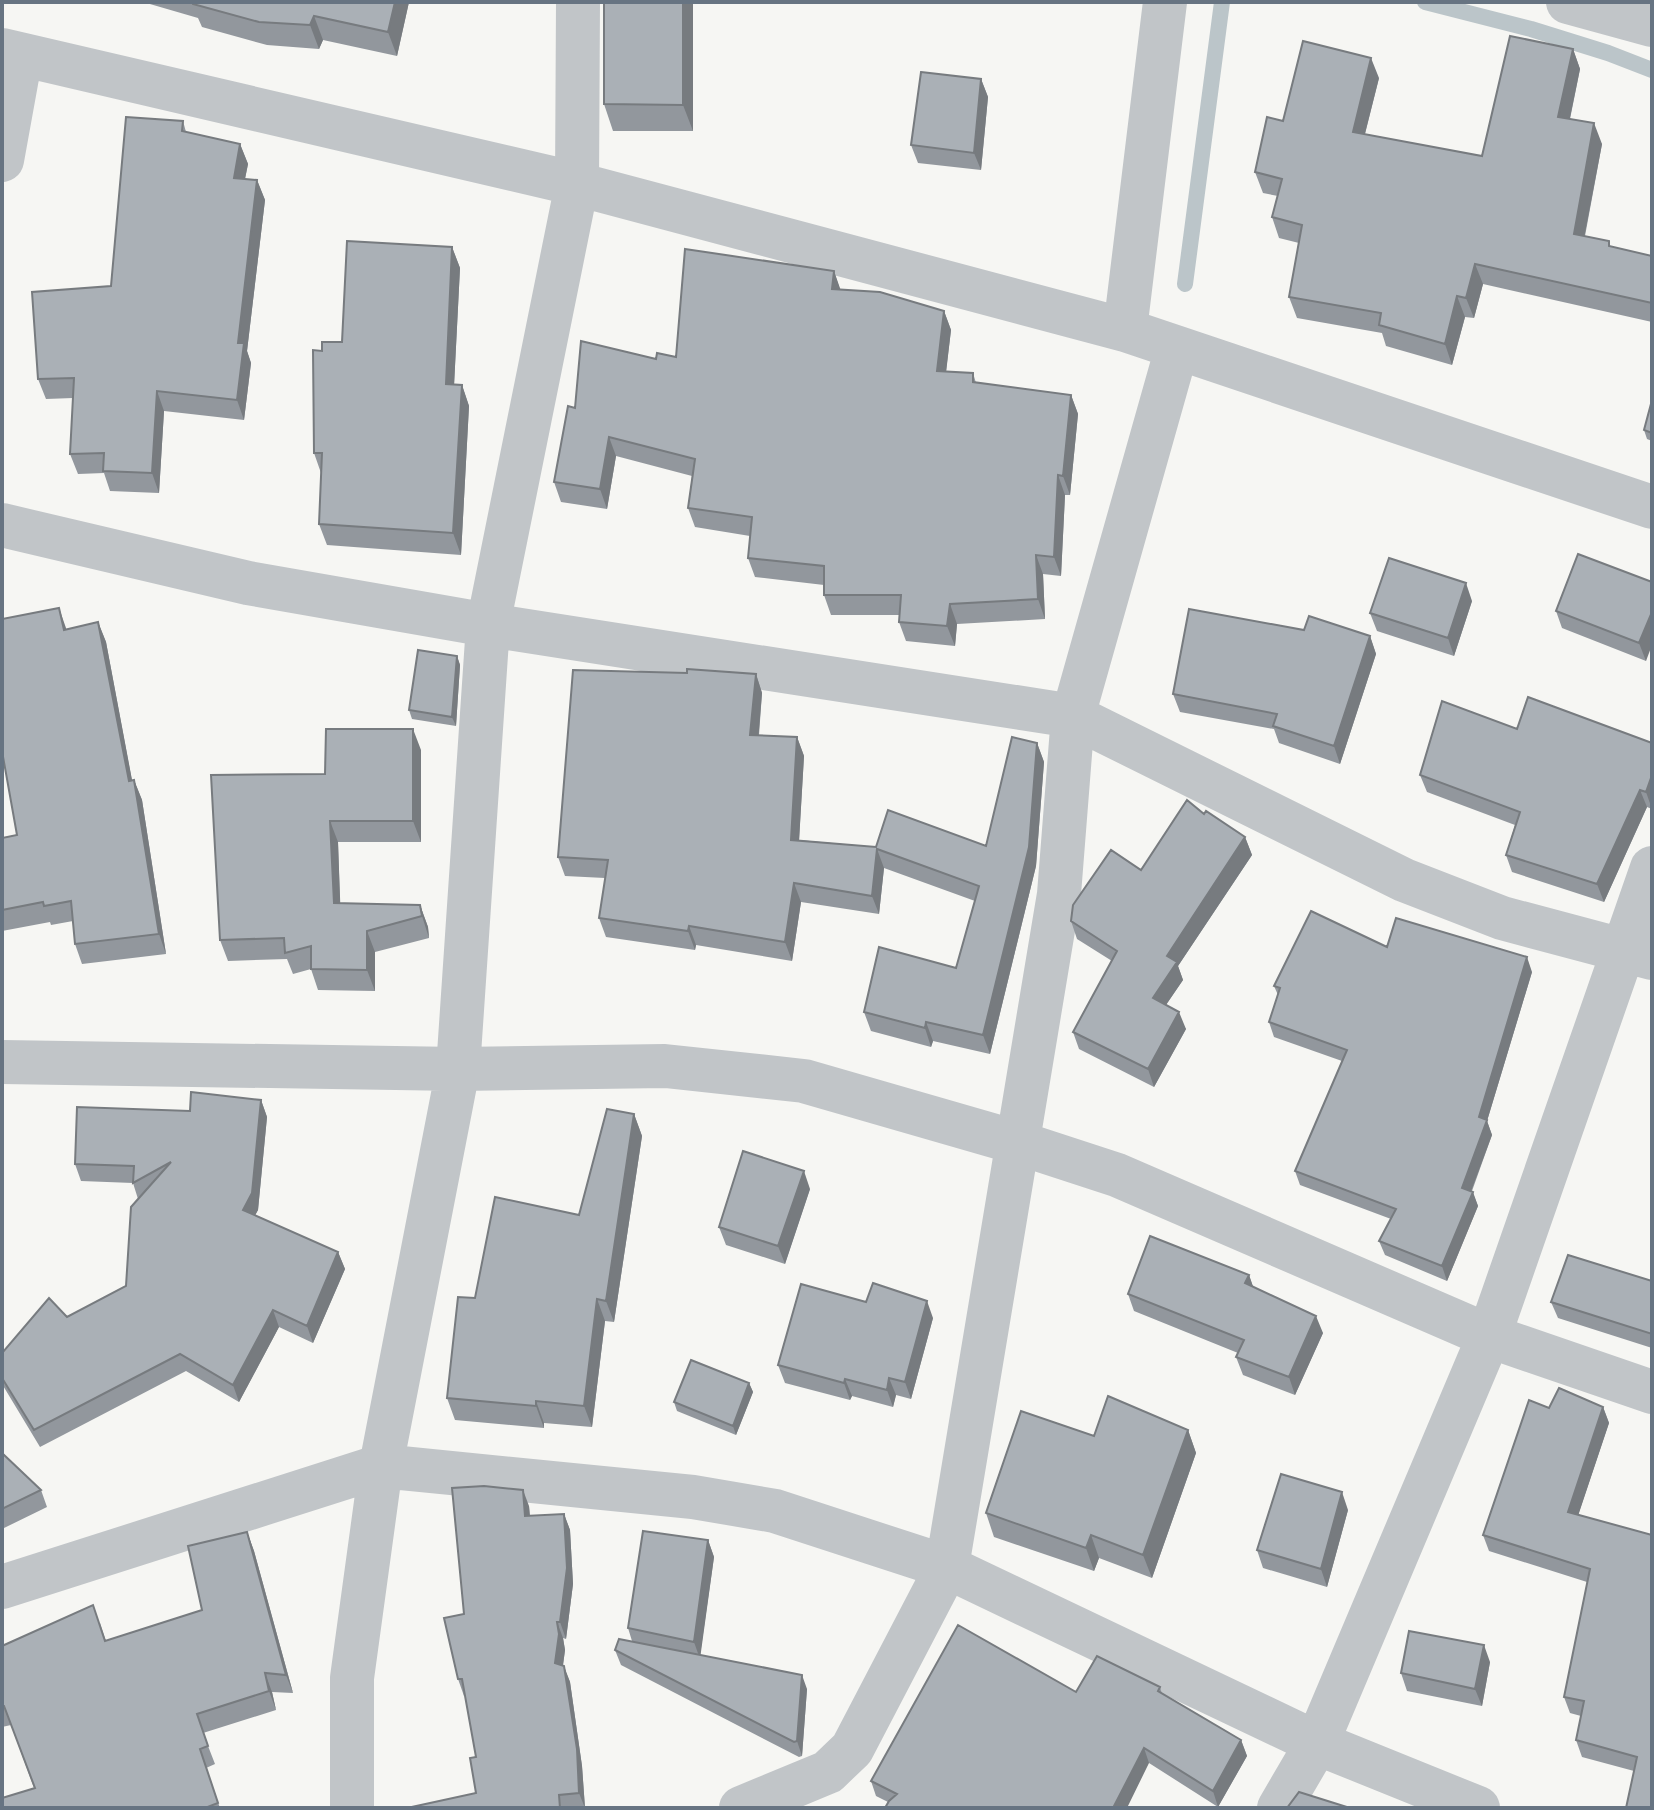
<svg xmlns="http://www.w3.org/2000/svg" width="1654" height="1810" font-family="Helvetica,sans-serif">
  <rect width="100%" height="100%" fill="#f6f6f3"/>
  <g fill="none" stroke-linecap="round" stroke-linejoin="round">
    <!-- stream -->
    <path stroke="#bbc5c9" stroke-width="16" d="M1425 2 1531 29 1608 53 1652 70
      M1185 284 1222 2"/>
    <!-- minor -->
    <path stroke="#c1c5c8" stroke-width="44" d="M1568 2 1652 25
      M2 50 577 184 1125 330 1652 507
      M2 160 21 55
      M1125 330 1165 2
      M2 525 248 583 488 625 1073 716 1404 880 1502 918 1652 958
      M2 1062 458 1069 665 1066 804 1081 1019 1143 1117 1175 1489 1336 1652 1392
      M2 1587 381 1466 693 1497 775 1511 947 1567 1317 1743 1478 1808
      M352 1808V1678L381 1466 458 1069 488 625 577 184 578 2
      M741 1808 828 1772 852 1749 947 1567 1059 894 1073 716 1177 348
      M1279 1808 1317 1743 1489 1336 1652 868"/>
  </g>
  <!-- wall -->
  <path fill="#92979d" d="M143 2H409L397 56 323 40 319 49 267 45 202 27 198 18Z
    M693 2V131H613L604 104Z
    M1573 49 1580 69 1570 119 1602 144 1585 236 1611 247 1652 256V322L1483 284 1474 318 1465 317 1452 365 1386 346 1382 333 1297 318 1289 297 1299 243 1279 238 1272 217 1278 196 1263 193 1255 172 1283 121 1379 78 1365 134 1482 156Z
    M981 79 988 97 981 170 918 163 911 145Z
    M183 121 186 132 240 144 248 164 245 179 257 180 265 200 247 351 251 363 244 420 164 411 159 493 110 491 104 473 78 474 70 454 73 398 46 399 38 379 111 286Z
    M452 247 460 268 454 385H462L469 406 461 555 327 545 319 524 321 473 314 453 322 351 342 342Z
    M834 271 840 290 944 311 951 330 946 371 973 373 976 383 1071 395 1078 414 1070 495H1065L1061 576 1043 574 1045 619 957 624 955 646 906 641 899 622V615H831L824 595V585L755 577 748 558 750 536 695 527 688 508 692 476 616 456 607 509 561 502 554 482 575 408 656 359 676 357Z
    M1652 400V441L1647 439 1644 430Z
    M1652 582 1646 661 1562 628 1556 611Z
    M1472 601 1454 656 1377 631 1370 613Z
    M98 622 106 642 132 781 134 780 142 800 166 954 82 964 75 944 73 921 51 925 50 922 2 931V838L17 835 67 630Z
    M1304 630 1370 636 1376 654 1340 764 1279 743 1274 729 1180 712 1173 694Z
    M457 656 460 665 456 726 412 719 409 710Z
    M756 674 762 693 759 735 797 737 804 756 799 840 876 847 986 846 1037 743 1044 762 1036 866 990 1054 933 1041 931 1047 871 1031 864 1012 956 968 975 901 884 868 879 914 801 902 792 961 696 945 695 950 606 937 599 918 605 878 565 876 558 857Z
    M1517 729 1652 743V809L1647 807 1604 902 1512 872 1506 855 1515 825 1427 792 1420 775Z
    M421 750V842H338L340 903 420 905 428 927 429 938 375 952V991L318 990 311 969 293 974 287 959 228 961 220 940 325 774Z
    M1204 814 1245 837 1252 855 1178 966 1183 980 1166 1005 1186 1029 1154 1087 1079 1049 1073 1032 1112 961 1077 939 1071 921 1141 870Z
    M1387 947 1532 972 1487 1121 1492 1135 1472 1191 1478 1206 1447 1281 1385 1255 1379 1241 1391 1219 1300 1185 1295 1171 1342 1061 1274 1037 1269 1022 1278 995 1274 986Z
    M261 1100 267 1117 258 1210 255 1215 338 1252 345 1269 313 1343 279 1327 239 1402 186 1371 40 1447 2 1384V1353L67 1317 126 1286 138 1199 133 1183 81 1181 75 1164 190 1111Z
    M634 1114 642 1136 614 1322 605 1321 592 1427 544 1423V1428L455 1420 447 1398 475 1298 579 1215Z
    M810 1189 785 1264 726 1245 719 1227Z
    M1249 1275 1253 1287 1323 1333 1295 1395 1243 1375 1236 1357 1238 1353 1134 1311 1128 1294Z
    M1652 1281V1348L1558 1318 1551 1302Z
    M866 1302 933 1318 911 1399 896 1395 893 1407 852 1396 850 1400 785 1383 778 1365Z
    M749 1383 753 1392 736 1435 677 1411 674 1402Z
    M1603 1407 1609 1423 1578 1515 1652 1808 1634 1771 1582 1757 1576 1740 1581 1716 1570 1713 1564 1697 1587 1582 1489 1551 1483 1535 1549 1408Z
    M1188 1430 1196 1453 1152 1578 1099 1558 1094 1571 994 1537 986 1513 1094 1436Z
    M2 1453 41 1490 47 1507 2 1529Z
    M529 1506 530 1516 564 1514 570 1530 573 1584 566 1639 563 1638 565 1650 563 1665 570 1682 582 1766 585 1808H407L476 1793V1757L465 1696H464L458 1679Z
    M1348 1510 1327 1587 1263 1568 1257 1550Z
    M247 1532 254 1551 293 1693 272 1692 276 1710 203 1733 215 1764 206 1768 220 1808H2L34 1788 11 1725 2 1727V1646L100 1623 106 1641 202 1610Z
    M708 1540 714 1557 700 1655 807 1689 802 1756 799 1757 621 1665 615 1650 632 1641 628 1628Z
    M1490 1662 1482 1706 1407 1691 1401 1673Z
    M1160 1687 1162 1694 1241 1740 1247 1756 1218 1807 1149 1763 888 1802 876 1796 871 1781 1076 1692Z"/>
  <!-- shaded-wall -->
  <path fill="#777b7f" d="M395 2H409L397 56 388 32Z
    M683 2H693V131L683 105Z
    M314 16 323 40 319 49 310 25Z
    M1573 49 1580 69 1566 137 1558 117Z
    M1371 58 1379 78 1360 153 1353 132Z
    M981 79 988 97 981 170 974 153Z
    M1594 123 1602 144 1581 254 1574 234Z
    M240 144 248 164 241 198 234 178Z
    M257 180 265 200 247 351 251 363 244 420 237 400 238 343Z
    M452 247 460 268 453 406 446 384Z
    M1475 264 1483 284 1474 318 1466 298Z
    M834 271 841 291 832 289Z
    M1457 296 1465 317 1452 365 1445 344Z
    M944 311 951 330 944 390 937 371Z
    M462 385 469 406 461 555 453 533Z
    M157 391 164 411 159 493 152 473Z
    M1071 395 1078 414 1070 495 1063 476Z
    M609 437 616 456 607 509 600 489Z
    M1058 475 1065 495 1061 576 1054 557Z
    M1036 555 1043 574 1045 619 1038 599Z
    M1466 583 1472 601 1454 656 1448 638Z
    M950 604 957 624 955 646 947 626Z
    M59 608 66 628 71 650 64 630Z
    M1652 612V645L1646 661 1639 643Z
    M98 622 106 642 136 801 129 781Z
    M1370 636 1376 654 1340 764 1334 746Z
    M457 656 460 665 456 726 452 717Z
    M756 674 762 693 757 754 750 735Z
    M413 729 421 750V842L413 821Z
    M797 737 804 756 798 859 791 840Z
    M1037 743 1044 762 1036 866 990 1054 983 1035Z
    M1652 775V809L1646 792Z
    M134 780 142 800 166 954 159 934Z
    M1640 790 1647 807 1604 902 1597 884Z
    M330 821 338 842 341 924 334 903Z
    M1245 837 1252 855 1178 966 1183 980 1159 1015 1153 998 1167 956Z
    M877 849 884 868 879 914 872 896Z
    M794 883 801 902 792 961 785 942Z
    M420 905 428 927 429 938 422 916Z
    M689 926 696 945 695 950 688 931Z
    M367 931 375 952V991L367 970Z
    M1527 957 1532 972 1487 1121 1492 1135 1467 1202 1462 1188 1479 1117Z
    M1179 1012 1186 1029 1154 1087 1148 1069Z
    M926 1022 933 1041 931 1047 925 1028Z
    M261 1100 267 1117 258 1210 249 1227 243 1210Z
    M634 1114 642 1136 614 1322 606 1301Z
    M804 1171 810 1189 785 1264 778 1246Z
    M1473 1192 1478 1206 1447 1281 1442 1266Z
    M338 1252 345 1269 313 1343 307 1326Z
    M1249 1275 1255 1292 1245 1283Z
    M597 1299 605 1321 592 1427 584 1406Z
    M927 1301 933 1318 911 1399 905 1382Z
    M273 1310 279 1327 239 1402 233 1385Z
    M1316 1316 1323 1333 1295 1395 1289 1377Z
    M889 1378 896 1395 893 1407 887 1390Z
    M845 1379 852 1396 850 1400 844 1383Z
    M749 1383 753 1392 736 1435 733 1426Z
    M536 1401 544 1423V1428L536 1406Z
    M1603 1407 1609 1423 1574 1528 1568 1512Z
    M1188 1430 1196 1453 1152 1578 1143 1555Z
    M523 1490 529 1506 531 1532 525 1516Z
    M1342 1492 1348 1510 1327 1587 1321 1569Z
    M564 1514 570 1530 573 1584 566 1639 560 1622Z
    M247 1532 254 1551 293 1693 286 1675Z
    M1091 1535 1099 1558 1094 1571 1086 1548Z
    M708 1540 714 1557 700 1659 694 1642Z
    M557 1622 563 1638 565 1650 561 1680 555 1663Z
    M1484 1645 1490 1662 1482 1706 1475 1689Z
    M564 1666 570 1682 582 1766 585 1808 579 1793Z
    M265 1673 272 1692 276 1710 269 1691Z
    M802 1675 807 1689 802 1756 797 1741Z
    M1241 1740 1247 1756 1218 1807 1213 1791Z
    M1144 1748 1149 1763 1127 1808H1113Z"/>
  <!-- building -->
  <path fill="#aab0b6" stroke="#777b7f" stroke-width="2" d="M193 2H395L388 32 314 16 310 25 259 22 193 4Z
    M604 2H683V105L604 104Z
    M1510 36 1573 49 1558 117 1594 123 1574 234 1609 241V246L1652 256V303L1475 264 1466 298 1457 296 1445 344 1379 325 1381 313 1289 297 1302 225 1272 217 1282 179 1255 172 1267 117 1283 121 1303 41 1371 58 1353 132 1482 156Z
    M921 72 981 79 974 153 911 145Z
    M126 117 183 121 182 131 240 144 234 178 257 180 238 343H244L237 400 157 391 152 473 103 471 104 453 70 454 74 378 38 379 32 292 111 286Z
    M347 241 452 247 446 384 462 385 453 533 319 524 322 453H314L313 350 322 351V342H342Z
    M685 249 834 271 832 289 880 292 944 311 937 371 973 373V382L1071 395 1063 476 1058 475 1054 557 1036 555 1038 599 950 604 947 626 899 622 901 595H824V566L748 558 752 517 688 508 695 459 609 437 600 489 554 482 568 406 575 408 581 341 656 359 657 353 676 357Z
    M1652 400V433L1644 430Z
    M1578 554 1652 582V612L1639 643 1556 611Z
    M1389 558 1466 583 1448 638 1370 613Z
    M59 608 64 630 98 622 129 781 134 780 159 934 75 944 71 901 44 906 43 902 2 910V838L17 835 2 751V619Z
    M1189 609 1304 630 1309 616 1370 636 1334 746 1273 726 1277 714 1173 694Z
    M418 650 457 656 452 717 409 710Z
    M687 669 756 674 750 735 797 737 791 840 876 847 888 810 986 846 1012 737 1037 743 1029 847 983 1035 926 1022 925 1028 864 1012 879 947 956 968 979 886 877 849 872 896 794 883 785 942 689 926 688 931 599 918 608 860 558 857 573 670 687 673Z
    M1528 697 1652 743V775L1646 792 1640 790 1597 884 1506 855 1520 812 1420 775 1442 701 1517 729Z
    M326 729H413V821H330L334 903 420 905 422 916 367 931V970L311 969V946L285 953 284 938 220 940 211 775 325 774Z
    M1187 800 1204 814 1206 811 1245 837 1167 956 1177 962 1153 998 1179 1012 1148 1069 1073 1032 1117 951 1071 921 1073 905 1111 850 1141 870Z
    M1311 911 1387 947 1396 918 1527 957 1479 1117 1487 1120 1462 1188 1473 1192 1442 1266 1379 1241 1396 1209 1295 1171 1347 1050 1269 1022 1280 988 1274 986Z
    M191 1092 261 1100 252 1193 243 1210 338 1252 307 1326 273 1310 233 1385 180 1354 34 1430 2 1378V1353L49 1298 67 1317 126 1286 131 1207 171 1162 133 1183 134 1166 75 1164 77 1107 190 1111Z
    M607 1109 634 1114 606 1301 597 1299 584 1406 536 1401V1406L447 1398 458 1297 475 1298 495 1197 579 1215Z
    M743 1151 804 1171 778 1246 719 1227Z
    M1150 1236 1249 1275 1245 1283 1316 1316 1289 1377 1236 1357 1244 1340 1128 1294Z
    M1568 1255 1652 1281V1334L1551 1302Z
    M873 1283 927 1301 905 1382 889 1378 887 1390 845 1379 844 1383 778 1365 801 1284 866 1302Z
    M691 1360 749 1383 733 1426 674 1402Z
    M1559 1388 1603 1407 1568 1512 1652 1535V1808H1626L1637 1757 1576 1740 1584 1701 1564 1697 1590 1569 1483 1535 1529 1400 1549 1408Z
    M1108 1396 1188 1430 1143 1555 1091 1535 1086 1548 986 1513 1021 1411 1094 1436Z
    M2 1453 41 1490 2 1509Z
    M1281 1474 1342 1492 1321 1569 1257 1550Z
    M484 1486 523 1490 525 1516 564 1514 567 1568 560 1622H557L559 1634 555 1663 564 1666 577 1749 579 1793 559 1795 560 1808H407L476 1793 470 1758 476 1757 462 1679H458L444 1618 464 1614 452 1488Z
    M643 1531 708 1540 694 1642 628 1628Z
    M247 1532 286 1675 265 1673 269 1691 197 1714 208 1746 200 1749 218 1803 205 1808H2V1798L35 1788 4 1706H2V1646L93 1605 105 1641 202 1610 188 1546Z
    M958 1625 1076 1692 1097 1656 1160 1687 1158 1691 1241 1740 1213 1791 1144 1748 1113 1808H885L889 1801 897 1794 871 1781Z
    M1409 1631 1484 1645 1475 1689 1401 1673Z
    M619 1639 802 1675 797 1741 794 1742 615 1650Z
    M1299 1792 1350 1808H1287Z"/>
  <!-- border -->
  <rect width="1654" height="1810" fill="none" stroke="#677482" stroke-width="8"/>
</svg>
